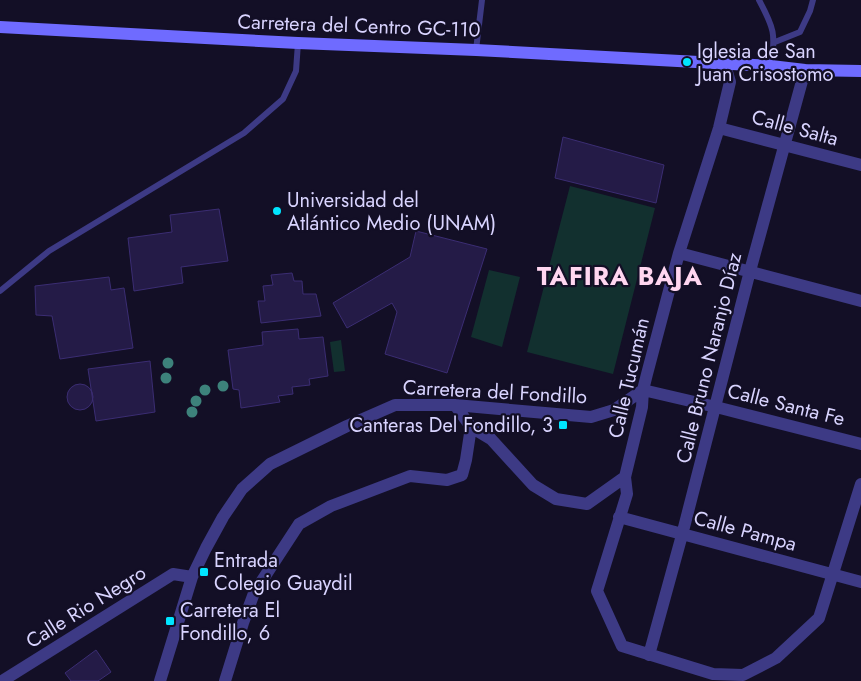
<svg xmlns="http://www.w3.org/2000/svg" width="861" height="681" font-family="Jost,sans-serif">
  <rect width="100%" height="100%" fill="#130f26"/>
  <!-- green -->
  <path fill="#12302f" d="M570 186 655 208 613 374 527 352Z
    M489 270 520 277 502 347 471 337Z
    M341 340 345 371 334 372 330 342Z"/>
  <!-- building -->
  <path fill="#241b47" stroke="#3b2d73" d="M563 137 664 165 656 203 555 178Z
    M219 209 228 261 181 267 183 283 134 291 128 238 172 232 170 215Z
    M416 231 487 249 447 373 385 354 397 312 392 303 347 328 333 303 410 257Z
    M292 273 294 281H302L303 294H316L321 316 261 323 258 301H265L263 286 273 285 271 275Z
    M109 277 111 290 124 288 133 348 60 359 52 316 36 315 35 286Z
    M298 329 299 339 323 337 328 376 309 379 310 385 292 387 293 394 278 396 280 402 241 408 239 390 233 389 228 350 263 345 262 332Z
    M150 361 155 412 96 421 88 369Z
    M67 397a13 13 0 1 1 26 0a13 13 0 1 1-26 0Z
    M96 650 111 672 98 681H71L65 673Z"/>
  <g fill="none" stroke-linecap="round" stroke-linejoin="round">
    <!-- lane -->
    <path stroke="#3d3a85" stroke-width="6" d="M759 0C774 28 776 34 771 66
      M775 42 800 32 810 11 813 0
      M476 50 482 0
      M0 291 49 251 244 133 283 99 296 71 298 43"/>
    <!-- street -->
    <path stroke="#3d3a85" stroke-width="12" d="M717 63 727 72 730 82 719 128 679 253 647 374 643 390 642 407 625 477 627 494 597 591 622 646 713 674 743 675 776 658 819 618 861 484
      M719 128 861 165
      M679 253 861 301
      M643 390 716 407 861 444
      M471 427 491 439 533 485 556 499 587 504 625 477
      M619 517 861 582
      M649 655 682 535 750 271 805 70
      M2 681 173 574 192 577
      M160 681 192 577 206 548 223 517 242 489 270 464 347 426 395 405H455L591 417 614 410 643 390
      M225 681 243 623 254 593 299 524 331 506 410 476 447 480 462 475 466 460 471 427 455 405"/>
    <!-- secondary -->
    <path stroke="#6f6bff" stroke-width="12" d="M0 27 298 43 476 50 771 66 805 70 861 71"/>
  </g>
  <!-- trees -->
  <g fill="#3d827b">
    <circle cx="168" cy="363" r="5.5"/>
    <circle cx="166" cy="378" r="5.5"/>
    <circle cx="223" cy="386" r="5.5"/>
    <circle cx="205" cy="390" r="5.5"/>
    <circle cx="196" cy="401" r="5.5"/>
    <circle cx="192" cy="412" r="5.5"/>
  </g>
  <!-- markers -->
  <g fill="#00e5ff" stroke="#130f26" stroke-width="2">
    <circle cx="687" cy="62" r="5"/>
    <circle cx="277" cy="211" r="5"/>
    <rect x="558" y="420" width="10" height="10" rx="2.5"/>
    <rect x="199" y="567" width="10" height="10" rx="2.5"/>
    <rect x="165" y="616" width="10" height="10" rx="2.5"/>
  </g>
  <g text-anchor="middle" dominant-baseline="central" stroke-width="4.5" stroke-linejoin="round" paint-order="stroke">
    <!-- street labels -->
    <g font-size="20" fill="#d9d4ff" stroke="#130f26">
      <text transform="translate(359 26) rotate(2)">Carretera del Centro GC-110</text>
      <text transform="translate(795 128) rotate(15)">Calle Salta</text>
      <text transform="translate(709 358) rotate(-76)">Calle Bruno Naranjo Díaz</text>
      <text transform="translate(629 378) rotate(-77)">Calle Tucumán</text>
      <text transform="translate(495 392) rotate(3)">Carretera del Fondillo</text>
      <text transform="translate(786 405) rotate(14)">Calle Santa Fe</text>
      <text transform="translate(745 531) rotate(15)">Calle Pampa</text>
      <text transform="translate(86 607) rotate(-32)">Calle Rio Negro</text>
    </g>
    <!-- poi labels -->
    <g font-size="20" fill="#d9d4ff" stroke="#130f26" text-anchor="start">
      <text x="697" y="51">Iglesia de San<tspan x="697" dy="23">Juan Crisostomo</tspan></text>
      <text x="287" y="200">Universidad del<tspan x="287" dy="23">Atlántico Medio (UNAM)</tspan></text>
      <text x="553" y="425" text-anchor="end">Canteras Del Fondillo, 3</text>
      <text x="214" y="560">Entrada<tspan x="214" dy="23">Colegio Guaydil</tspan></text>
      <text x="180" y="610">Carretera El<tspan x="180" dy="23">Fondillo, 6</tspan></text>
    </g>
    <!-- district labels -->
    <g font-size="25" font-weight="bold" letter-spacing="1" fill="#ffd6f0" stroke="#130f26">
      <text x="620" y="276">TAFIRA BAJA</text>
    </g>
  </g>
</svg>
